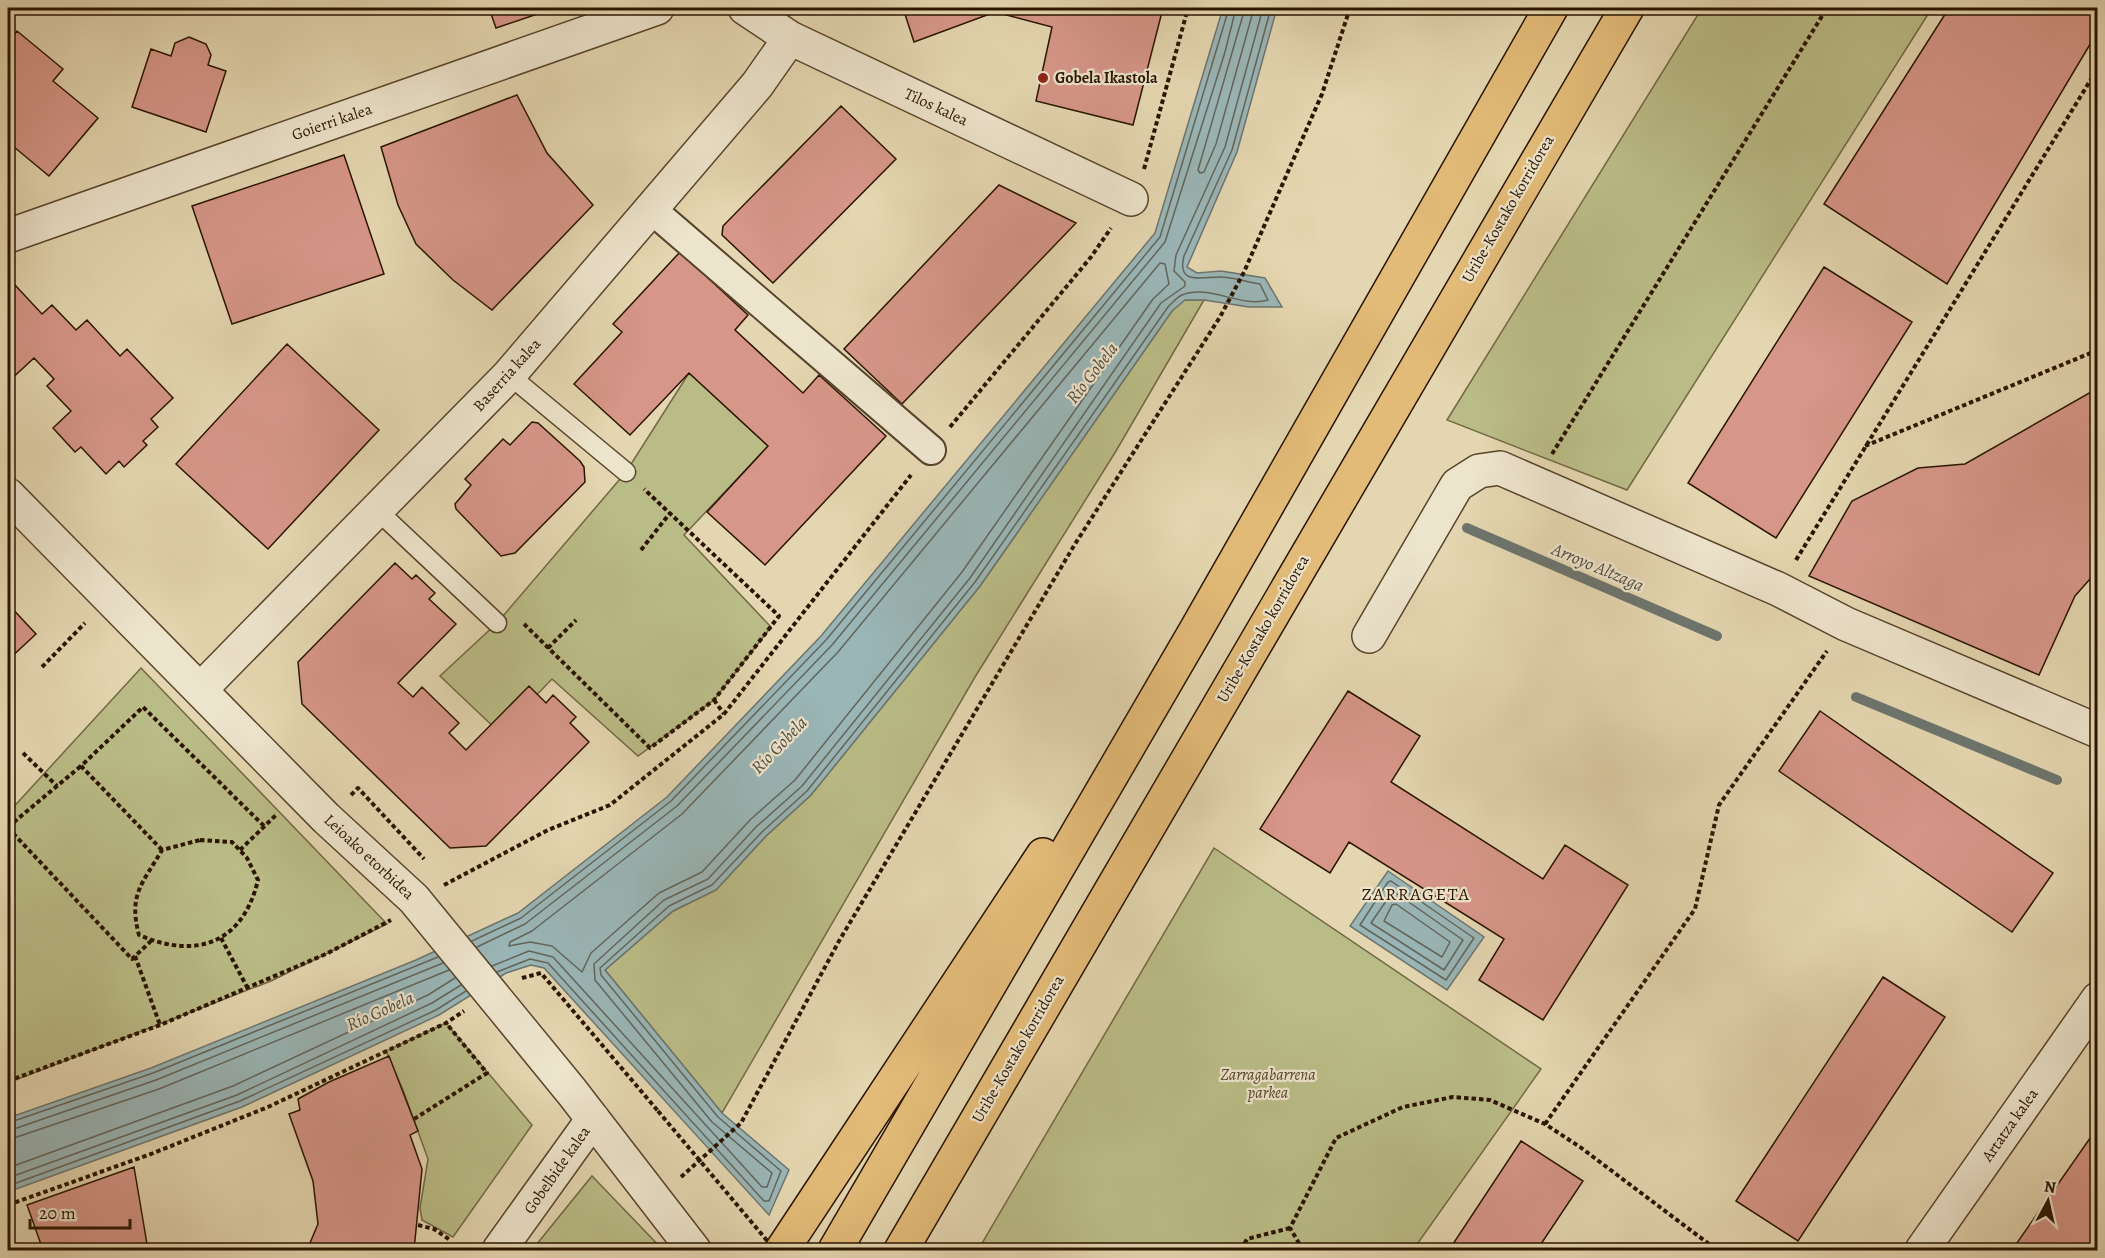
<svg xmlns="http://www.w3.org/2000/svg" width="2105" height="1258" font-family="Alegreya,serif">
  <rect width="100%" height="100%" fill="#e4d6b0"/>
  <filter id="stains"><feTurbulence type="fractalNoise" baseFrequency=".00333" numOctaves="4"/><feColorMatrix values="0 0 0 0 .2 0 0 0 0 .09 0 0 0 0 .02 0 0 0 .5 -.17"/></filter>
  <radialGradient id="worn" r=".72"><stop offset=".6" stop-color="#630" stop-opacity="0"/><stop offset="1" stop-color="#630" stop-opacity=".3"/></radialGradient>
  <!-- green -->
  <path fill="#babc87" stroke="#726844" stroke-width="1.5" d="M1702 8H1932L1627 490 1447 420Z
    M1184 300H1204L1116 451 975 677 722 1113 605 970 673 911 716 890 766 836 811 795 980 586 1172 311Z
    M689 373 768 446 684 535 771 627 714 700 638 756 552 679 500 733 440 676 497 623 626 472Z
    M141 668 387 924 271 981 8 1083V813Z
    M1214 848 1541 1069 1413 1250H978Z
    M446 1023 532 1125 453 1237 422 1220 420 1208 428 1159 403 1090 386 1051Z
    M592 1176 663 1250H532Z"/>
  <!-- water -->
  <path fill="#9ab6b7" stroke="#6d756e" stroke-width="1.5" d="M1223 8H1277L1237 152 1187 267 1197 273 1221 271 1265 278 1282 307H1249L1204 300H1185L1172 311 980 586 811 795 766 836 716 890 673 911 605 970 722 1113 789 1170 769 1215 544 968 531 965 506 973 439 1015 242 1107 8 1192V1118L151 1068 416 960 518 913 667 797 821 636 1155 233Z
    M1388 871 1484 937 1447 990 1350 926Z"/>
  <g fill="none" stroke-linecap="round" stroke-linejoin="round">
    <!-- shore -->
    <path stroke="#62655c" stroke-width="1.5" d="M1245 8 1198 170 1200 173 1204 172 1216 144 1254 8
      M1160 263 1165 264 1169 284 1153 299 962 572 795 780 750 820 702 872 659 893 591 953 582 972 552 946 530 942 509 946 510 942 532 931 682 814 838 652Z
      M1391 881 1474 938 1446 980 1360 925 1388 882Z
      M1393 891 1463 940 1444 970 1371 923Z
      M1396 904 1450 942 1442 957 1384 921 1392 905Z
      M472 941 521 918 671 801 826 640 1160 237 1229 8
      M477 947 525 924 677 806 832 645 1165 242 1225 52 1236 8
      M492 966 529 951 553 957 762 1187H767L772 1173 712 1122 595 980 594 964 664 900 708 879 756 827 802 786 970 578 1161 303 1185 286V282L1174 271 1176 255 1225 147 1263 8
      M497 972 530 959 548 963 764 1201H769L781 1171 718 1117 601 975 600 968 669 906 712 885 762 832 807 791 975 582 1168 307C1172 303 1177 297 1182 295 1209 284 1241 308 1268 300L1260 284C1248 282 1235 278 1222 277 1204 276 1176 287 1184 256L1232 150 1271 8
      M8 1123 153 1073 438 957
      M8 1131 156 1080 443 963
      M8 1140 159 1089 449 970
      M8 1168 233 1086 428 995 455 978
      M8 1178 237 1095 432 1003 461 985
      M8 1186 240 1101 436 1010 466 991"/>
    <!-- stream -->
    <path stroke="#6d756e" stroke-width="10" d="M1467 528 1717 636
      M1856 697 2057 780"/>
  </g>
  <!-- building -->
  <path fill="#d69688" stroke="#2a1400" stroke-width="1.5" d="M489 8H555L496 28Z
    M903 8H1163L1133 125 1036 101 1052 27 995 12 914 42Z
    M1949 8H2098V31L1947 284 1824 204Z
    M17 31 63 69 53 81 98 118 49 176 8 142V42Z
    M189 37 206 44 211 55 208 65 226 71 206 132 132 107 151 49 171 56 175 43Z
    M517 95 547 153 593 205 492 310 453 280 416 244 398 205 381 147Z
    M841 106 896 159 773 283 722 235 723 226Z
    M344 155 384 274 232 324 192 206Z
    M999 185 1076 223 902 404 844 349Z
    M680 252 748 315 735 330 803 393 819 375 886 436 765 565 707 512 768 446 689 373 630 435 574 384 622 332 613 324Z
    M1824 267 1912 322 1776 538 1688 483Z
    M15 285 42 314 52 305 76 330 87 320 120 356 127 349 173 398 151 419 158 427 143 441 147 445 124 467 119 461 106 474 81 447 75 452 53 428 71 411 47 386 54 379 34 358 8 382V293Z
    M287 344 379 430 268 549 176 464Z
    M2098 388V570L2075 596 2039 675 1809 576 1852 501 1918 468 1965 464Z
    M532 422 538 423 580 461 584 467 585 482 515 553 501 556 456 509 455 504 471 485 465 479 503 439 510 445Z
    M395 563 412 579 416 575 435 593 429 599 456 624 398 683 413 697 422 687 459 723 449 733 466 750 529 686 546 703 553 695 576 717 570 723 589 742 486 846 450 848 302 704 298 662Z
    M8 604 36 634 8 660Z
    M1348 691 1420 736 1391 782 1543 879 1565 845 1628 885 1543 1020 1479 980 1504 939 1349 842 1330 873 1260 829Z
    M1820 711 2053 873 2012 932 1779 771Z
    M1883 977 1945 1017 1798 1241 1736 1201Z
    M389 1056 418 1131 410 1135 422 1169 414 1250H307L318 1224 313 1181 289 1114 300 1110 298 1099 329 1082Z
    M2095 1131 2098 1133V1250H2012Z
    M1521 1141 1583 1181 1537 1250H1449Z
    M134 1167 148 1250H43L27 1205Z"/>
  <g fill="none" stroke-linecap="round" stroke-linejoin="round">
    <defs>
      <path id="service" d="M509 375 626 472
        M378 511 497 623"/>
      <path id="pedestrian" d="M651 209 931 450"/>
      <path id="minor" d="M745 8 790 38 1131 199
        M8 236 657 8
        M8 495 326 818 414 899 572 1092 694 1250
        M1369 636 1457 485 1479 471 1500 468 1778 589 1846 624 2098 731
        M200 690 509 375 757 85 790 38
        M499 1250 593 1119
        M1922 1250 2098 999"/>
      <path id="trunk" d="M782 1250 1043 855
        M835 1250 1196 630 1551 8
        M901 1250 1627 8"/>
    </defs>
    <!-- service casing -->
    <use href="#service" stroke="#58442c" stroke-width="21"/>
    <!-- pedestrian casing -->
    <use href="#pedestrian" stroke="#58442c" stroke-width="32"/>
    <!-- minor casing -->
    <use href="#minor" stroke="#58442c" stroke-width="36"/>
    <!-- trunk casing -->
    <use href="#trunk" stroke="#2a1400" stroke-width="36"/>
    <!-- path -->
    <path stroke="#2a1400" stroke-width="4" stroke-dasharray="4.5 3" stroke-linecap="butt" d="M1144 169 1188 8
      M950 427 1091 257 1111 228
      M1865 446 2098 350
      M1552 454 1827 8
      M641 550 670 513
      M1796 560 2098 68
      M524 624 650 748 714 700 779 616 644 489
      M548 648 576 620
      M42 667 85 623
      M714 700 724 714
      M23 753 57 786
      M351 795 358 788 424 859
      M8 827 81 766
      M8 828 132 959 152 940
      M200 840 232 842 247 858 258 880C243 943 197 960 139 935 128 894 143 883 162 850Z
      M162 850 81 766 143 707 264 826
      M240 850 276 815
      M444 885 548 830 610 805 724 714 911 475
      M221 938 247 987
      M135 956 160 1025
      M522 978 541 973 658 1111
      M8 1081 160 1025 326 954 391 920
      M414 1119 487 1073 446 1023
      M1545 1124 1695 909 1719 805 1827 651
      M681 1177 741 1123 839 941 1075 544 1220 317 1244 272 1322 94 1350 8
      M8 1205 151 1154 268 1107 446 1023 464 1011
      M418 1225 434 1229 450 1240
      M1241 1250 1247 1239 1290 1228
      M1303 1250 1290 1228 1336 1138 1403 1107 1453 1097 1490 1100 1545 1124 1580 1147 1717 1250"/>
    <!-- service -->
    <use href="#service" stroke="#ede4cc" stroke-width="18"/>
    <!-- pedestrian -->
    <use href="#pedestrian" stroke="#ede4cc" stroke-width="28"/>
    <!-- minor -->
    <use href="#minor" stroke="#ede4cc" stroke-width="33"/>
    <!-- trunk -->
    <use href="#trunk" stroke="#e2bb78" stroke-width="33"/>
    <!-- path-bridge -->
    <path stroke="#2a1400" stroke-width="4" stroke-dasharray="4.5 3" stroke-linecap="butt" d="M658 1111 775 1250"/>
  </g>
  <!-- markers -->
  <circle fill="#8f2418" stroke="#ede4cc" stroke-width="2" cx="1043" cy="78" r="6"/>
  <g text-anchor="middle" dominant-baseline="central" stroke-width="4.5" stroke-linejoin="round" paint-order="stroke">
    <!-- poi labels -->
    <g font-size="16" font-weight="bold" fill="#2a1400" stroke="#ede4cc" text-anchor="start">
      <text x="1055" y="78">Gobela Ikastola</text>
    </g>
    <!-- street labels -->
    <g font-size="16" fill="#2a1400" stroke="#ede4cc">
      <text transform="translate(936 107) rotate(25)">Tilos kalea</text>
      <text transform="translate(332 122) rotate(-19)">Goierri kalea</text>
      <text transform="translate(1508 209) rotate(-60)">Uribe-Kostako korridorea</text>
      <text transform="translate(507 375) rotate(-48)">Baserria kalea</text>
      <text transform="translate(1263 629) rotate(-60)">Uribe-Kostako korridorea</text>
      <text transform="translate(369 857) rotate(43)">Leioako etorbidea</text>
      <text transform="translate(1018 1049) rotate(-60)">Uribe-Kostako korridorea</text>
      <text transform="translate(2010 1125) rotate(-55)">Artatza kalea</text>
      <text transform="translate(557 1170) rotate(-55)">Gobelbide kalea</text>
    </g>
    <!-- park labels -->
    <g font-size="16" font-style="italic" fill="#554628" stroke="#ede4cc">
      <text x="1268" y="1075">Zarragabarrena<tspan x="1268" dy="18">parkea</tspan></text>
    </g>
    <!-- water labels -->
    <g font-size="18" font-style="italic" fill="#514d40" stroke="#ede4cc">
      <text transform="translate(1092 373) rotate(-52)">Río Gobela</text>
      <text transform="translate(1598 567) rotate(23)">Arroyo Altzaga</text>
      <text transform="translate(779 745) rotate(-46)">Río Gobela</text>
      <text transform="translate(380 1011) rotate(-24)">Río Gobela</text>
    </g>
    <!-- neighbourhood labels -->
    <g font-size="18" letter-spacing="1.5" fill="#2a1400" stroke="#ede4cc">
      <text x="1416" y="894">ZARRAGETA</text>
    </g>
  </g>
  <!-- margin -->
  <rect width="2105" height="1258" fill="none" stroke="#e4d6b0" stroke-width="30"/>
  <rect x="9" y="9" width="2087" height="1240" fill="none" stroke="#2a1400" stroke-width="3"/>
  <rect x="15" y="15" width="2075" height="1228" fill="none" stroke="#2a1400" stroke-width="1.5"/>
  <!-- north arrow -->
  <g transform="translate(2048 1201) rotate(8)" stroke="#ede4cc" stroke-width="4.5" paint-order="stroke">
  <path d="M0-4.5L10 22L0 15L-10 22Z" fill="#2a1400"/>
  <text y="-9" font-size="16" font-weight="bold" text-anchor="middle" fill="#2a1400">N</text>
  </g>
  <!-- scale -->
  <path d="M30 1219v9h100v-9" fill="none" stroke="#2a1400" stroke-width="3"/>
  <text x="39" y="1219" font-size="18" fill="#2a1400" stroke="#ede4cc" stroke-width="4.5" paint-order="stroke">20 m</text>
  <rect width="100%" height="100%" filter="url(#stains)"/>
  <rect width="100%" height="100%" fill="url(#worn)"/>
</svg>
